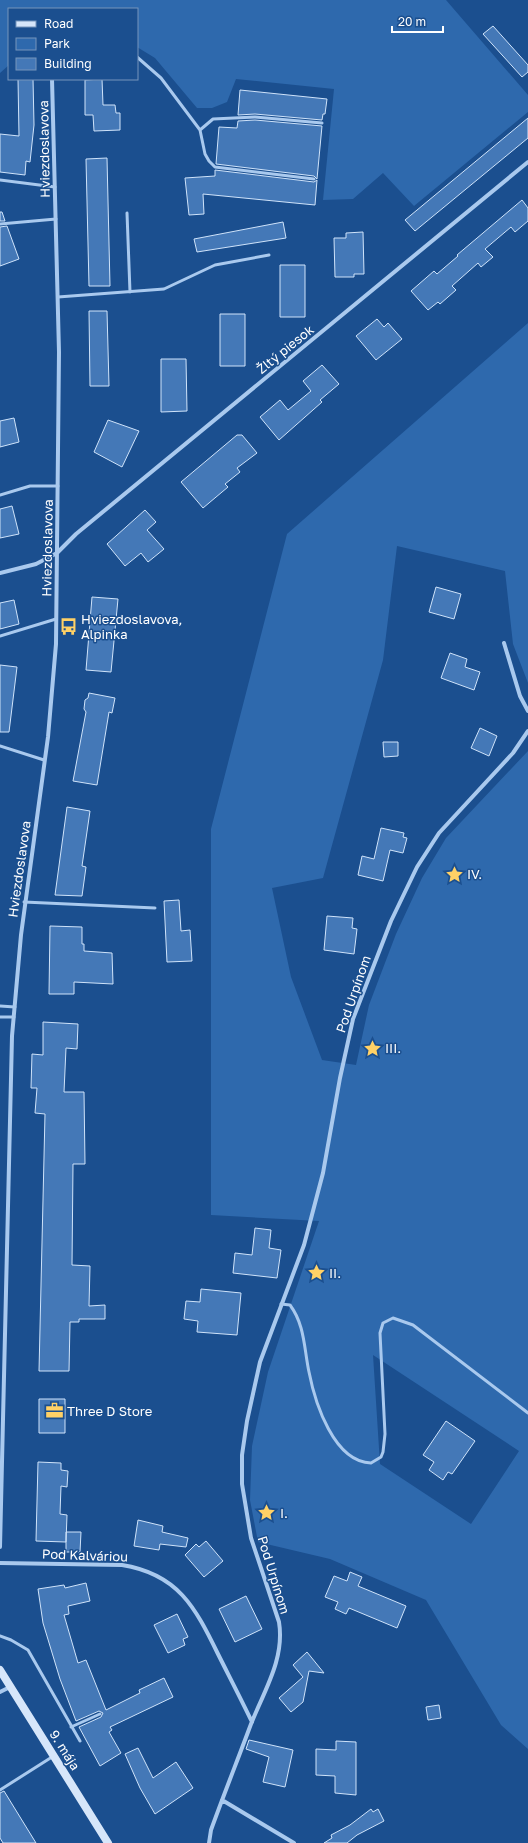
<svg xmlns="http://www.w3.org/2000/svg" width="528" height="1843" font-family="'Golos Text',sans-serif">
  <rect width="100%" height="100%" fill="#1b4f8f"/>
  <!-- green -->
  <path fill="#2e69ad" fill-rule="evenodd" d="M0 0H446L528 95V112L414 206 383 173 353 199 323 200 334 89 236 79 227 102 212 108H197L155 58 137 47V9H9V65L0 73Z
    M528 323V683L513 644 505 571 397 546 383 660 323 878 272 888 291 977 322 1060 356 1065 369 1005 396 934 422 878 446 838 528 751V1749L501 1725 426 1600 330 1559 258 1542 250 1500 252 1446 268 1372 319 1221 211 1215V829L287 534ZM373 1355 519 1451 471 1524 380 1464Z"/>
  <!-- building -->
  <path fill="#4478b7" stroke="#cfe3fa" d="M493 26 528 65V72L522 77 483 34Z
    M18 79H33L34 125 30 162 26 161 25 175 0 172V134L19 136Z
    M102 79 103 105H115L116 113H120V130L94 131 93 115H85V80Z
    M240 90 327 99 325 114H323L322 120 255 114 238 115Z
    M528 118V138L415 231 405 220Z
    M255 120 322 126 317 179 314 176 216 164 219 127 237 128 238 121Z
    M107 158 110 286H89L86 159Z
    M215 170 314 182 317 180 315 205 203 194 204 214 189 215 185 178 215 176Z
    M522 200 528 208V221L515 232 511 227 485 249 493 257 481 267 478 263 452 286 456 290 440 304 438 302 428 310 411 291 434 271 437 274 458 256 457 255Z
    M0 212H2L5 221H0Z
    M283 222 286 238 197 252 194 239Z
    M7 226 19 259 0 266V227Z
    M363 232 364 274H354V277H335L334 238H346V233Z
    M280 265H305V317H280Z
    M89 311H107L109 386H90Z
    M220 314H245V366H220Z
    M377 319 384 327 388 323 402 339 376 360 356 336Z
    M161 359H186L187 411 161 412Z
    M322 365 339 384 320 400 322 402 279 440 260 417 280 400 288 410 311 391 303 381Z
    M14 418 19 442 0 447V421Z
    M108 420 139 431 122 467 94 452Z
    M237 435H242L257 453 237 468 240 472 225 484 228 487 203 508 181 482Z
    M12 506 19 534 0 538V509Z
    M145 510 156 522 147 530 164 549 148 562 141 553 125 566 107 544Z
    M436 587 461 594 454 619 429 612Z
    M92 597 118 599 111 672 86 670Z
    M14 600 19 624 0 629V603Z
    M450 653 467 659 465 667 480 672 474 690 441 678Z
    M0 665 17 667 9 732H0Z
    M89 693 115 698 112 713 109 712 97 785 73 781 86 712 84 709 85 700 88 698Z
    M480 728 497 736 489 756 471 748Z
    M383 742H398V756L384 757Z
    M67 807 90 811 82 866 86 867 82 896 55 895Z
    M381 828 404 833 403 837 407 838 403 853 390 850 383 881 358 875 362 856 374 859Z
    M179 900 181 931 190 930 192 961 167 962 164 901Z
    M327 916 353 918 352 928 357 929 354 954 324 950Z
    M50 926 82 927V944H84V951L112 953 113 984 74 982V994H49Z
    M43 1022 78 1024 77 1049 66 1048 64 1092H84L85 1164H73L72 1265 90 1266 89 1306 105 1305V1319H79V1322H70L69 1371H39L45 1114 35 1113 37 1088H31L32 1054 43 1055Z
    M255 1228 271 1230 269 1248 281 1250 277 1278 233 1273 235 1253 252 1255Z
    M201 1289 241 1293 237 1335 197 1332 198 1321 184 1319 186 1301 200 1302Z
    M39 1399H65V1433H39Z
    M446 1421 475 1441 452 1474 448 1472 443 1480 429 1470 434 1462 423 1455Z
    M38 1462 61 1463V1470L68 1471 67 1487 61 1486 60 1514 67 1515 66 1542 36 1541Z
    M138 1520 163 1526 162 1532 188 1538 186 1547 160 1544 159 1550 134 1546Z
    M66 1532H81L80 1552H66Z
    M206 1541 223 1561 204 1577 185 1555 196 1544 199 1547Z
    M350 1572 362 1577 358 1586 406 1606 397 1628 349 1608 346 1614 335 1609 338 1602 325 1597 334 1576 347 1581Z
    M86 1583 90 1601 68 1606 69 1614 64 1615 78 1663 86 1660 106 1710 140 1693 139 1690 164 1678 173 1697 110 1727 112 1730 109 1732 121 1753 100 1766 79 1727 101 1717 103 1713 99 1711 76 1721 60 1679 43 1623 38 1589 64 1585 65 1588Z
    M246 1596 262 1629 235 1642 219 1609Z
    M177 1614 188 1637 183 1639 185 1645 168 1653 154 1625Z
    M307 1652 324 1673 309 1671 303 1702 291 1712 279 1698 303 1677 293 1665Z
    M439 1705 441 1718 428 1720 426 1707Z
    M249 1740 293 1750 285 1787 263 1782 269 1757 246 1749Z
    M336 1741 356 1742V1795L335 1793V1776L316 1775V1749L336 1750Z
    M138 1748 153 1778 176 1762 193 1788 155 1814 140 1788 125 1754Z
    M4 1791 36 1843H3L0 1838V1793Z
    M371 1809 373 1812 378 1809 384 1821 357 1835 347 1843H324L332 1838 331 1835 350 1825Z"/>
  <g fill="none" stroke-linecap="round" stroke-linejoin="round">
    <!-- service -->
    <path stroke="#a9c9ee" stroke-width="3" d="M137 57 161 78 200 130 205 154 209 161 215 167 314 179
      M200 130 213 119 255 117 322 123
      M0 180 55 187
      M127 213 130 292
      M0 224 56 219
      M58 297 164 289 215 265 269 255
      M0 495 30 486H58
      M0 636 56 619
      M0 746 44 760
      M24 902 155 908
      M0 1006 15 1007
      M0 1017H14
      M281 1304 290 1305C305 1325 304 1349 309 1372 315 1403 334 1462 371 1463L381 1457 383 1452 385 1434 380 1333 383 1323 393 1318 413 1325 528 1413
      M0 1636 11 1640 28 1650 80 1741
      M71 1727 100 1714
      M0 1790 52 1757"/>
    <!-- minor -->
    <path stroke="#a9c9ee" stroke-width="4" d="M0 573 36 564 57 553 76 534 528 162
      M504 643 520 696 528 711
      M0 1547 12 1036 21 935 48 737 56 644 59 352 52 79
      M0 1563 122 1565C178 1574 195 1607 218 1654 229 1676 241 1699 252 1722
      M0 1692 10 1687
      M222 1800 294 1843
      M209 1843 211 1830C224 1794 238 1759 251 1724 264 1691 285 1659 279 1622L251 1538 242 1484V1455L247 1421 260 1362 304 1245 323 1173 340 1078 353 1019 391 921 417 867 439 833 513 753 528 731"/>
    <!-- secondary -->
    <path stroke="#d6e6fa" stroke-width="8" d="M0 1670 108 1843"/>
  </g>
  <!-- icons -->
  <defs>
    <symbol id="bus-bare" viewBox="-9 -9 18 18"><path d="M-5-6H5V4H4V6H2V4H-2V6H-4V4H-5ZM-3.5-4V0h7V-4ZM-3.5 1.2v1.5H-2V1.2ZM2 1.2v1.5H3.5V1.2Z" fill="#ffd166" stroke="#1b4f8f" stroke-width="2.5" paint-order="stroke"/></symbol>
    <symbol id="sight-bare" viewBox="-9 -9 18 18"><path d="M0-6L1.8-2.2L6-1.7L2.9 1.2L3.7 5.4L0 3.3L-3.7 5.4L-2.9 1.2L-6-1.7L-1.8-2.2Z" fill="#ffd166" stroke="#1b4f8f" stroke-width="2.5" paint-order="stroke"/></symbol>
    <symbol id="office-bare" viewBox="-9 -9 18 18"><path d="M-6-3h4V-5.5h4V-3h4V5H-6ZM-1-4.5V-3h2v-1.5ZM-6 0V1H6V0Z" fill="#ffd166" stroke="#1b4f8f" stroke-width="2.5" paint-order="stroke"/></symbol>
  </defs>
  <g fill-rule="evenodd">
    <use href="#bus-bare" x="56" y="614" width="25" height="25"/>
    <use href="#sight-bare" x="442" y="862" width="25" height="25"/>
    <use href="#sight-bare" x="360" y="1036" width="25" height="25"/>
    <use href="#sight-bare" x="304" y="1260" width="25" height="25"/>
    <use href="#office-bare" x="42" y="1398" width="25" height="25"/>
    <use href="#sight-bare" x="254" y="1500" width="25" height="25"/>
  </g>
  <g text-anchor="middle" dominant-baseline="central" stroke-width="3" stroke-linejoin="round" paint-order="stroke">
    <!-- street labels -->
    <g font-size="13" fill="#fff" stroke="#1b4f8f">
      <text transform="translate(44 149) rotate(-91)">Hviezdoslavova</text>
      <text transform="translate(285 349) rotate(-39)">Žltý piesok</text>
      <text transform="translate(47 548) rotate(-89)">Hviezdoslavova</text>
      <text transform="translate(19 869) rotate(-82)">Hviezdoslavova</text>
      <text transform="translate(353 994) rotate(-71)">Pod Urpínom</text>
      <text transform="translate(85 1555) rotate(2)">Pod Kalváriou</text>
      <text transform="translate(274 1575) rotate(73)">Pod Urpínom</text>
      <text transform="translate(65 1750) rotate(58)">9. mája</text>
    </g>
    <!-- poi labels -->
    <g font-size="13" fill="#fff" stroke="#1b4f8f" text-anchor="start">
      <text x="81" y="619">Hviezdoslavova,<tspan x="81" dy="15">Alpinka</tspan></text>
      <text x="467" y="874">IV.</text>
      <text x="385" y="1048">III.</text>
      <text x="329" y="1273">II.</text>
      <text x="67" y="1411">Three D Store</text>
      <text x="280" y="1513">I.</text>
    </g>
  </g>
  <!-- legend -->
  <rect x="8" y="8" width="130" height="72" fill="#1b4f8f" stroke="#7695bc"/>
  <rect x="16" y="21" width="20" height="6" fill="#d6e6fa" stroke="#7695bc"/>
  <text x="44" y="28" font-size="12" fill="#ffffff">Road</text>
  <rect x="16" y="38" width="20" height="12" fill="#2e69ad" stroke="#7695bc"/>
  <text x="44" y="48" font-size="12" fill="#ffffff">Park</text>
  <rect x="16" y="58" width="20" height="12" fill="#4478b7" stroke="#7695bc"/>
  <text x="44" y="68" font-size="12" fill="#ffffff">Building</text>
  <!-- scale -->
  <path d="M392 26v6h51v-6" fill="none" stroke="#ffffff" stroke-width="2"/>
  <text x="398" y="26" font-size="12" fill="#ffffff" stroke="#1b4f8f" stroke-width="3" paint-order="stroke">20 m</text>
</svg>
